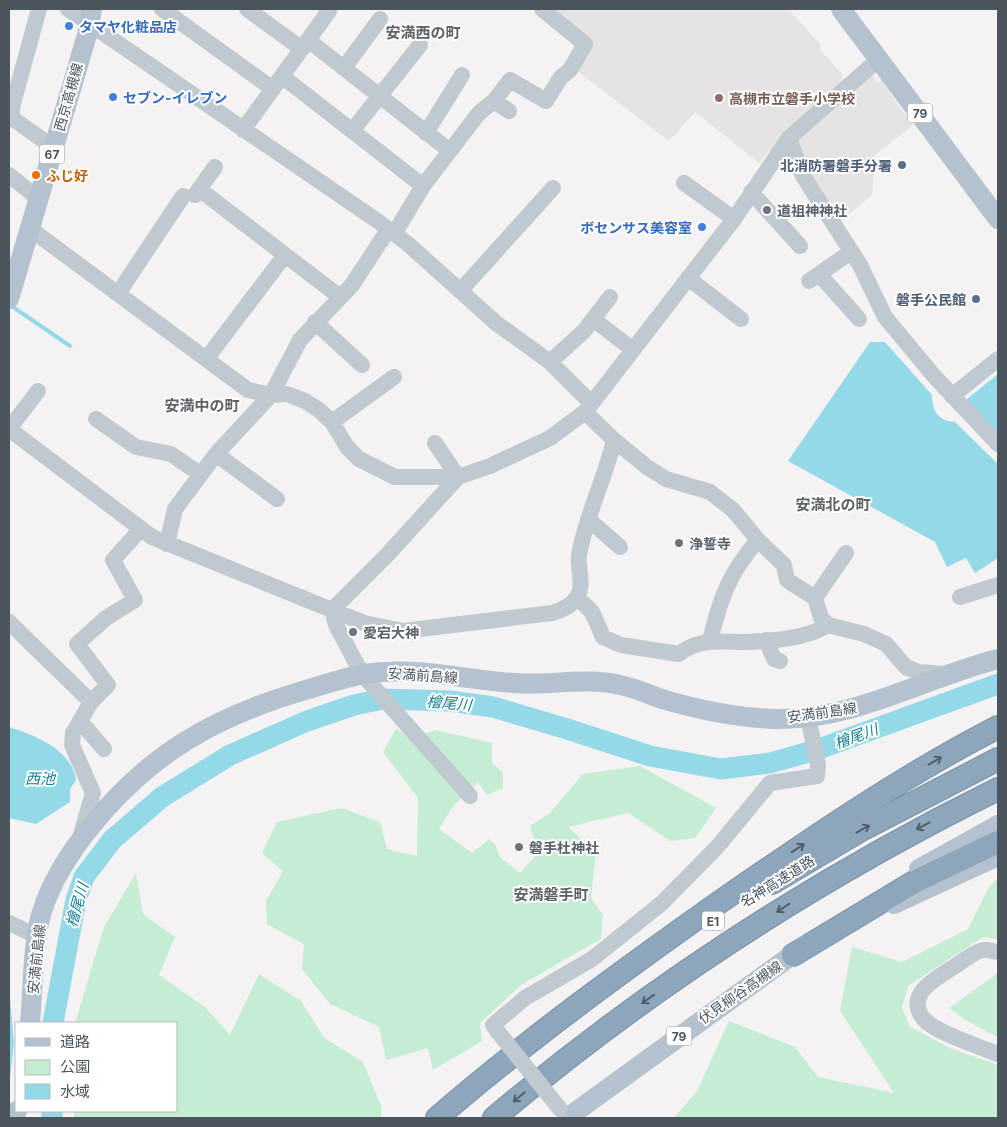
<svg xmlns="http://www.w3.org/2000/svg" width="1007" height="1127" font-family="Inter,'Noto Sans JP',sans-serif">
  <rect width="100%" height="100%" fill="#f4f2f2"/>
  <!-- education -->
  <path fill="#e5e3e3" d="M551 9H788L820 44V50L843 75 841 84 782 138 759 163 695 112 669 141 577 71 591 42Z
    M872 74 878 83 881 80 913 125 875 155 872 195 838 223 810 179 797 141Z"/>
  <!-- green -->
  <path fill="#c4edd3" d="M396 729 412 738 435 730 492 743V763L503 772V788L487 795 478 782 453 806 439 829 472 853 489 839 495 844 500 857 520 873 538 853 530 826 550 813 583 774 640 766 716 808 695 838 670 841 628 813 568 827 596 852 591 898 603 915 601 939 521 985 480 1023 482 1041 433 1070 428 1048 386 1060 379 1027 330 1004 302 969 304 944 267 924 266 901 283 871 262 853 277 822 341 808 380 822 387 849 417 856 418 798 383 752Z
    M136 873 143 914 175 937 159 975 205 1007 230 1035 259 974 301 1001 324 1038 363 1062 381 1106V1118H74V1111H176V1023H75L104 927Z
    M998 878V939L983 937 908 986 902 1008 910 1027 952 1049 998 1065V1118H674L697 1091 729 1021 795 1047 818 1077 894 1093 840 1011 852 947 902 962 968 929 989 887Z
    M998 973V1037L967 1021 949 1008Z"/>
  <!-- water -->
  <path fill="#94d9e7" d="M870 342H885L932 395C932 411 938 421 955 422L998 464V558L975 573 966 558 947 567 935 542 788 461Z
    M998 374V442L962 403Z
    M9 727C35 735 72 750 76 780L70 789V802L36 824 9 818Z
    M9 987 14 1043 9 1087Z"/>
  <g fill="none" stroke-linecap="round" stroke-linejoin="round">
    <!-- stream -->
    <path stroke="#94d9e7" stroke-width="4" d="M13 307 70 346"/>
    <!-- river -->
    <path stroke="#94d9e7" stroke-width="21" d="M53 1023 76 900 84 877 112 840 162 797 230 755 307 721 354 705 383 699 450 701 493 707 564 728 650 756 721 769 770 763 816 750 998 684
      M52 1111V1118"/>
    <defs>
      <path id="highway" d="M772 883 863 829 998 759
        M793 955 914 882 998 842
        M437 1118C526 1041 621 972 717 904 808 841 899 778 998 727
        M494 1118C648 988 818 878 998 789"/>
    </defs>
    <!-- highway casing -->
    <use href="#highway" stroke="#7891a8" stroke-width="24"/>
    <!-- minor -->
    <path stroke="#c0c9cf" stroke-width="16" d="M39 9 12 107V118L54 148
      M68 9 379 222 408 244 496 323 550 362 591 403
      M162 9 273 89
      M247 9 302 49
      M308 40 450 151
      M344 68 380 19
      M283 77 423 186
      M494 101 509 111
      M243 130 329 11 326 9
      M352 131 420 45
      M426 133 462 75
      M789 138 803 176 860 265 885 317 934 376 998 444
      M9 175 39 199
      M684 183 734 219
      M199 189 340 297
      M751 192 800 246
      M195 195 215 167
      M33 231 248 390 271 395 287 394 305 401 319 410 332 422 347 447 359 459 395 477H458L490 466 550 438 585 412 734 219 789 138 879 59
      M394 234 423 186 479 113 494 101 510 80 546 101 561 77 570 70 585 44 542 9
      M819 274 859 319
      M688 278 741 319
      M809 281 851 252
      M461 290 553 188
      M119 292 183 196
      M593 319 632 349
      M315 322 362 365
      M207 358 285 255
      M550 362 584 331 610 297
      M952 396 998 359
      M96 419 136 447 171 454 200 474
      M332 422 394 377
      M9 429 152 537 364 623 403 631 552 613C562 610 572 606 577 597 585 584 577 569 579 555 586 515 605 479 614 440L585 412
      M9 429 38 391
      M614 440 647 467 666 479 710 492 733 510 758 540 784 565 787 580 815 598 821 618 828 625
      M435 443 458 477
      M216 454 277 499
      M588 519 620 547
      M167 544 175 509 216 454 271 395 300 340 352 285 388 230
      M577 597 592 612 603 637 621 645 679 654C699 638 721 642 745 642 771 641 806 639 828 625L864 634 886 644 906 667 918 672 946 674
      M960 597 998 585
      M815 598 846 553
      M332 610 336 625 362 674 470 796
      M332 610 387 555 458 477
      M9 622 91 702
      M766 640 774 659 780 661
      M710 641C720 599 729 573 758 540
      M80 721 73 733 72 745 93 793 80 838
      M104 749 80 721 91 702 108 685 77 644 106 618 135 600 113 560 141 529
      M9 923 37 936
      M998 952C994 952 988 949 983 950 974 952 964 960 957 965 940 976 904 993 923 1018 933 1032 981 1047 998 1054
      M498 1032 493 1025 525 998 592 959 662 903 718 846 770 783 817 776 818 765 808 717"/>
    <!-- major -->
    <path stroke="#b3c2ce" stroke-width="20" d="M841 9 998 219
      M9 299 87 35 92 9
      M919 869 998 825
      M894 904 998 856
      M30 1023C33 990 32 955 39 923 46 891 65 860 85 834 146 755 214 716 309 689 330 683 351 675 372 673 419 667 467 680 514 683 549 686 585 677 620 685 636 688 650 695 665 700 700 710 740 718 776 719 855 720 924 678 998 659
      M13 1118 17 1111
      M567 1118 806 945"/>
    <!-- highway -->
    <use href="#highway" stroke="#8da6bc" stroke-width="22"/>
    <!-- minor-bridge -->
    <path stroke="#c0c9cf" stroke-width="16" d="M498 1032 560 1109"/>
  </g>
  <!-- one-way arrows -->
  <defs><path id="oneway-shaft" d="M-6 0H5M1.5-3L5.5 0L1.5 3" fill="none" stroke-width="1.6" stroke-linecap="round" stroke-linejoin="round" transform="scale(1.25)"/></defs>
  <g stroke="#515d67">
    <use href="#oneway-shaft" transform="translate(935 761) rotate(-30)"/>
    <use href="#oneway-shaft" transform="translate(923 826) rotate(152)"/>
    <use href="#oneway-shaft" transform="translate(863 829) rotate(-29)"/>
    <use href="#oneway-shaft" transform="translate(798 848) rotate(-34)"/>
    <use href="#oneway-shaft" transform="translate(783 908) rotate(147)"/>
    <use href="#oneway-shaft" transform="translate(648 999) rotate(145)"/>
    <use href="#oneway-shaft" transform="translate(519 1097) rotate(140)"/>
  </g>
  <!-- markers -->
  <g fill="#3f7fe0" stroke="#fff" stroke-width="2">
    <circle cx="69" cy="26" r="5"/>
    <circle cx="113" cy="97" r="5"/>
    <circle cx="702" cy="227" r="5"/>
  </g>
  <circle fill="#8d6e63" stroke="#fff" stroke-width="2" cx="719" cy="98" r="5"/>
  <g fill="#5c6f8a" stroke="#fff" stroke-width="2">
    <circle cx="902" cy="165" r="5"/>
    <circle cx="976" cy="299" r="5"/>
  </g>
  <circle fill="#e8710a" stroke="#fff" stroke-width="2" cx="36" cy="175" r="5"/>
  <g fill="#6b7280" stroke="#fff" stroke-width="2">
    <circle cx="767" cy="210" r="5"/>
    <circle cx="679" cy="543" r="5"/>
    <circle cx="353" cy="632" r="5"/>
    <circle cx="519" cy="847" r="5"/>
  </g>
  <g text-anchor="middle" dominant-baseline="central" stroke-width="4" stroke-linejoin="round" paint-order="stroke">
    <!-- shield labels -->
    <g fill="#fff" stroke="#80888e" stroke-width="1">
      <rect x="907.5" y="103.5" width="25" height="19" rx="4"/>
      <rect x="39.5" y="144.5" width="25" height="19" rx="4"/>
      <rect x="702" y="911.5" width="22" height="19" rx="4"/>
      <rect x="666.5" y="1026.5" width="25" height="19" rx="4"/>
    </g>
    <g font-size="12" font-weight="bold" fill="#4a555e">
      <text x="920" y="113">79</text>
      <text x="52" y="154">67</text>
      <text x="713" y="921">E1</text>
      <text x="679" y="1036">79</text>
    </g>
    <!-- shop labels -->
    <g font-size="14" font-weight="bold" fill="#366cbe" stroke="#fff" text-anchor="start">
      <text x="79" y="26">タマヤ化粧品店</text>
      <text x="123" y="97">セブン-イレブン</text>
      <text x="692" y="227" text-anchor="end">ボセンサス美容室</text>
    </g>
    <!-- street labels -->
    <g font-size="14" fill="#4a555e" stroke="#fff">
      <text transform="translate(68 97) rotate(-74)">西京高槻線</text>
      <text transform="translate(423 675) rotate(4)">安満前島線</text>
      <text transform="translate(822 712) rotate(-8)">安満前島線</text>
      <text transform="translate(777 881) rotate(-32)">名神高速道路</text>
      <text transform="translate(36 959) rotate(-84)">安満前島線</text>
      <text transform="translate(740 992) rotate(-35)">伏見柳谷高槻線</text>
    </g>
    <!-- education labels -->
    <g font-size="14" font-weight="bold" fill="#785e54" stroke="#fff" text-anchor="start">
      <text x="729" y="98">高槻市立磐手小学校</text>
    </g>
    <!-- service labels -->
    <g font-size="14" font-weight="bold" fill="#4e5e75" stroke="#fff" text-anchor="end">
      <text x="892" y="165">北消防署磐手分署</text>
      <text x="966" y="299">磐手公民館</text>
    </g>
    <!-- food labels -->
    <g font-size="14" font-weight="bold" fill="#c56008" stroke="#fff" text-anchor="start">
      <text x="46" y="175">ふじ好</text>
    </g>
    <!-- worship labels -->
    <g font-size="14" font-weight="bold" fill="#5b616d" stroke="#fff" text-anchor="start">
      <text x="777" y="210">道祖神神社</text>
      <text x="689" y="543">浄誓寺</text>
      <text x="363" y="632">愛宕大神</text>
      <text x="529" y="847">磐手杜神社</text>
    </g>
    <!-- neighbourhood labels -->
    <g font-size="15" font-weight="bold" fill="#5e6266" stroke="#fff">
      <text x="423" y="32">安満西の町</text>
      <text x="202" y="405">安満中の町</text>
      <text x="833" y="504">安満北の町</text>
      <text x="551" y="894">安満磐手町</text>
    </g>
    <!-- water labels -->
    <g font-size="15" font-style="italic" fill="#168096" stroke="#fff">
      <text transform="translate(449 703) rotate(5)">檜尾川</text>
      <text transform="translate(856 736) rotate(-20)">檜尾川</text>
      <text x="40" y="778">西池</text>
      <text transform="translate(77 905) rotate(-74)">檜尾川</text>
    </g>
  </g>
  <!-- border -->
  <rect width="1007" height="1127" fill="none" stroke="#4a555e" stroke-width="20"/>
  <!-- legend -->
  <rect x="15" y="1022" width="162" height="90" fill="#ffffff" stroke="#b7bbbf"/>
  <rect x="25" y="1038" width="25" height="8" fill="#b3c2ce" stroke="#b7bbbf"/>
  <text x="60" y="1047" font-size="15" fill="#4a555e">道路</text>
  <rect x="25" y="1060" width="25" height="15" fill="#c4edd3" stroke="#b7bbbf"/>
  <text x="60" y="1072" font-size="15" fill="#4a555e">公園</text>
  <rect x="25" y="1084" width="25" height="15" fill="#94d9e7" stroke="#b7bbbf"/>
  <text x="60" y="1097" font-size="15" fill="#4a555e">水域</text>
</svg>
